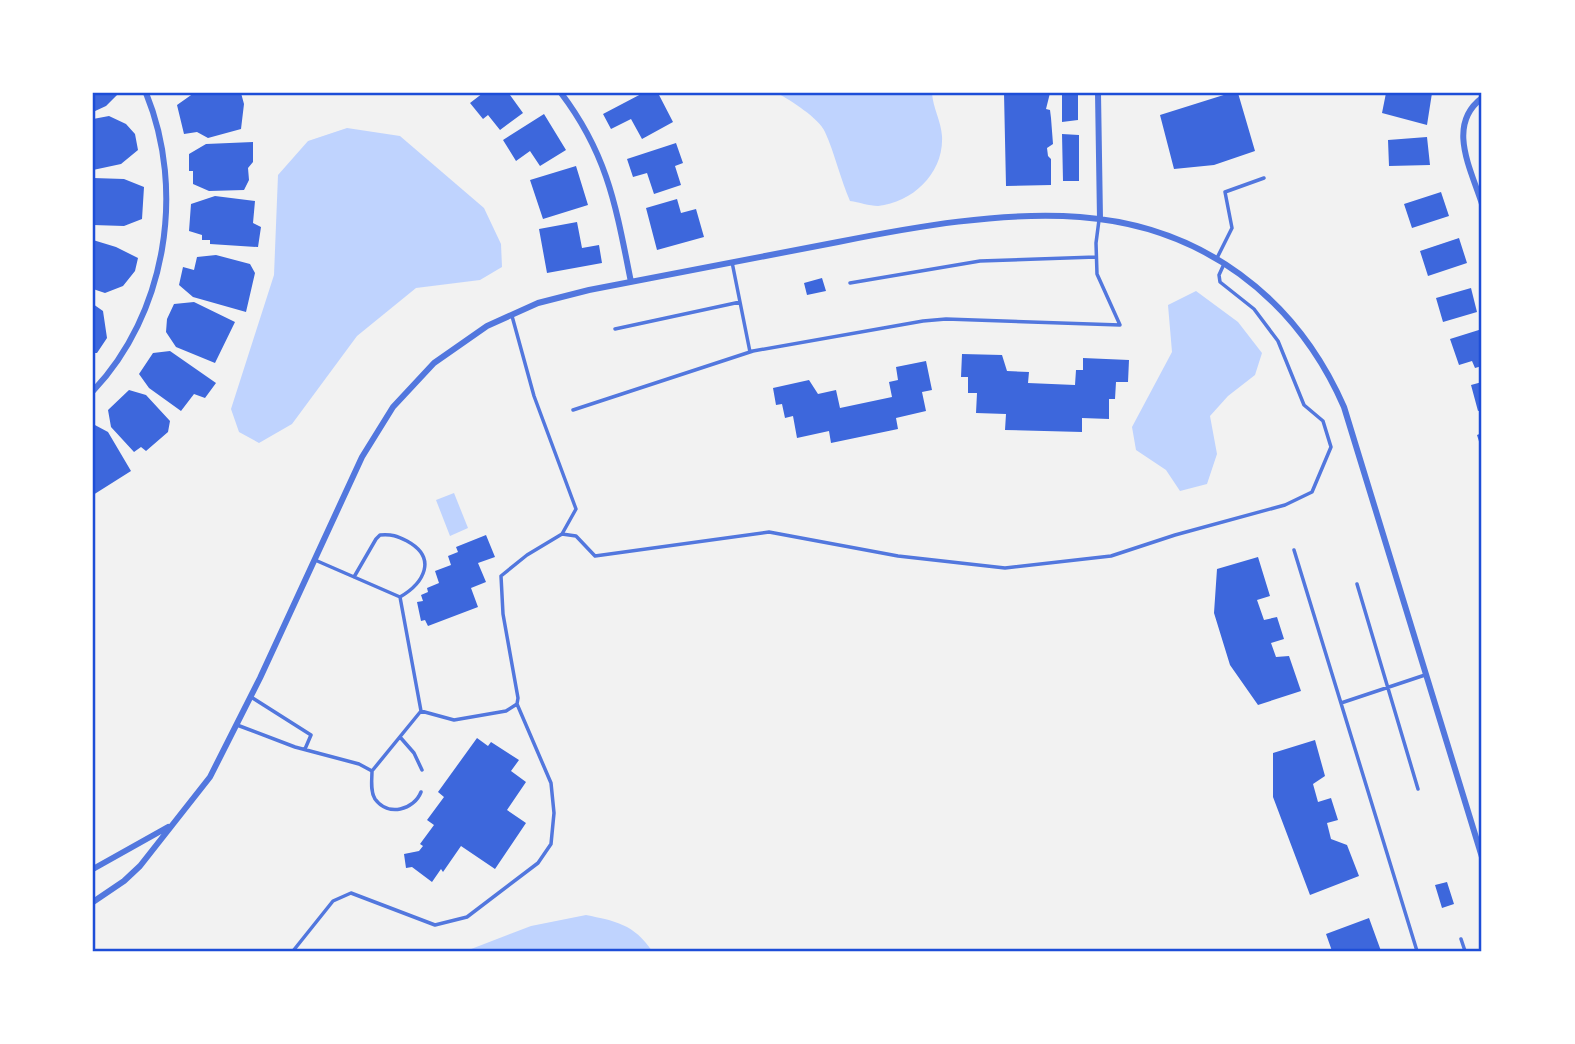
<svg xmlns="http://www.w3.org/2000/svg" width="1575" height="1044" font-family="Montserrat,sans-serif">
  <rect width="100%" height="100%" fill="#f2f2f2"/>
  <!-- water -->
  <path fill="#bfd3fe" d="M777 93H932C933 108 941 121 942 136 944 173 913 202 878 206 869 206 859 202 850 201 840 178 835 154 825 132 819 118 790 100 777 93Z
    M347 128 400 136 484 208 501 244 502 267 480 280 416 288 357 336 292 424 259 443 239 432 231 409 274 275 278 175 308 141Z
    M1196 291 1238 322 1262 353 1255 375 1228 396 1210 416 1217 454 1207 484 1180 491 1166 470 1136 450 1132 427 1172 352 1168 305Z
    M454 493 468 528 450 536 436 500Z
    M586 915C615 921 634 924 652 951H466L531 926Z"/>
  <!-- building -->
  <path fill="#3d67dc" d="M93 93H119L106 106 93 112Z
    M194 93H241L244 104 241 129 208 138 197 132 184 134 177 105Z
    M483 93H513L510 95 523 113 500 130 488 115 483 119 470 103Z
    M643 93H658L673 122 642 139 631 119 611 129 603 114Z
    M1004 93H1050L1046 109 1050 110 1051 118 1053 144 1047 148 1048 156 1051 159V185L1006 186Z
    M1062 93H1078V120L1062 122Z
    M1230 93H1238L1255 151 1214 165 1174 169 1160 115Z
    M1386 93H1432L1427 125 1382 113Z
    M544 114 566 150 540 166 530 151 516 161 503 140Z
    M109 116 126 124 135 134 138 150 121 164 93 170V119Z
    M1062 134 1079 135V181H1063Z
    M1427 137 1430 165 1389 166 1388 140Z
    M253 142V162L248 168 249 180 244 190 209 191 193 184V171H189V154L206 144Z
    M676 143 683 163 675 166 681 185 654 194 647 173 633 177 627 159Z
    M576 166 588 205 543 219 530 180Z
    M93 178 124 179 144 187 142 219 124 226 93 225Z
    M1441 192 1449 216 1412 228 1404 204Z
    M215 196 255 201 253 223 261 227 258 247 210 244V240H202V235L189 231 191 204Z
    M677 199 681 213 696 209 704 237 657 250 646 208Z
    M577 222 582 248 599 245 602 263 547 273 539 229Z
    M1459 238 1467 263 1428 276 1420 251Z
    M93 240 116 247 138 258 135 271 123 286 105 293 93 289Z
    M216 255 250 264 255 273 246 312 193 297 179 285 183 267 194 270 197 257Z
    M822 278 826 291 807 295 804 283Z
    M1471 288 1477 312 1443 322 1436 298Z
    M194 302 235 322 215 363 176 347 166 332 167 319 174 304Z
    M93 304 103 311 107 338 97 353H93Z
    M1482 329V366L1475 368 1472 361 1459 365 1450 339Z
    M170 351 216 383 205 398 194 394 181 411 149 388 139 374 153 353Z
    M962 354 1002 355 1007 371 1029 372 1028 383 1075 385 1076 370H1083V358L1129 360 1128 382H1116L1115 399H1109V419L1082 418V432L1005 430 1006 414 976 413 977 393H968V377H961Z
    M926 361 932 390 922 392 926 411 896 418 898 429 831 443 829 431 797 438 793 416 785 418 782 404 776 405 773 388 809 380 818 394 836 390 840 408 892 397 889 382 898 380 896 367Z
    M1482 382V410L1478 411 1471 385Z
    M129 390 146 395 170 421 168 432 146 451 141 447 134 452 111 427 108 410Z
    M93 424 108 432 131 471 93 495Z
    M1482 433V451L1477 435Z
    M486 535 495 557 478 563 486 582 471 588 478 607 428 626 425 620 421 621 417 602 423 601 421 595 428 592 427 588 439 583 435 571 451 565 448 556 458 552 456 547Z
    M1258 557 1270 596 1257 600 1264 620 1277 617 1284 639 1271 643 1276 657 1289 656 1301 691 1258 705 1230 665 1214 613 1217 569Z
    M477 738 488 746 491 742 519 760 511 771 526 782 507 810 526 823 495 869 461 846 443 872 441 869 432 882 412 867 406 868 404 854 419 851 423 846 420 844 434 825 427 820 444 797 438 792Z
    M1315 740 1325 776 1313 784 1318 802 1331 798 1338 820 1327 823 1331 839 1347 845 1359 876 1310 895 1273 797V753Z
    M1447 882 1454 904 1442 908 1435 885Z
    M1369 918 1381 951H1332L1326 934Z"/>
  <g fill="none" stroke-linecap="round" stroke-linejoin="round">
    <!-- service -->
    <path stroke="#5277de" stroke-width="3.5" d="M1217 258 1232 228 1225 192 1264 178
      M732 262 750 352
      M850 283 980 261 1096 257
      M615 329 740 302
      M573 410 753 351 923 321 946 319 1120 325 1097 274 1096 243 1099 220
      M562 534 576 536 595 556 769 532 898 556 1005 568 1111 556 1175 535 1285 505 1312 492 1331 447 1323 421 1304 405 1278 341 1254 309 1220 282 1219 275 1224 264
      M1294 550 1417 951
      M354 577 376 539 380 535C392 534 397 536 407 541 438 558 424 583 400 597
      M1357 584 1418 789
      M251 697 311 735 305 749
      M1341 703 1425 675
      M421 711 454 720 506 711 517 704 518 698 503 614 501 576 527 555 562 534 576 509 534 396 512 316
      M237 725 295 747 359 764 372 771 421 711 400 597 315 560
      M400 737 414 753 422 770
      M372 771C372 780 370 791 375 799 388 817 414 810 421 792
      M1461 939 1465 951
      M293 951 333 901 351 893 435 925 467 917 538 863 551 844 554 813 551 783 517 704"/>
    <!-- minor -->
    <path stroke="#5277de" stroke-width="6" d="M561 93C608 155 616 207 631 282
      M1098 93 1100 219
      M1482 98C1446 125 1471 169 1482 204
      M93 391C166 314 186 191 146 93
      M93 869 168 827
      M93 902 124 881 140 866 210 777 260 678 362 457 393 407 434 363 487 326 538 303 589 290C672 274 755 258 838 242 913 227 1003 211 1080 217 1202 226 1296 297 1344 407L1482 857"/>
  </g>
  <!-- border -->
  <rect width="1575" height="1044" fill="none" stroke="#ffffff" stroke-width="189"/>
  <rect x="94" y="94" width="1386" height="856" fill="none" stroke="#1d4ed8" stroke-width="2.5"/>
</svg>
